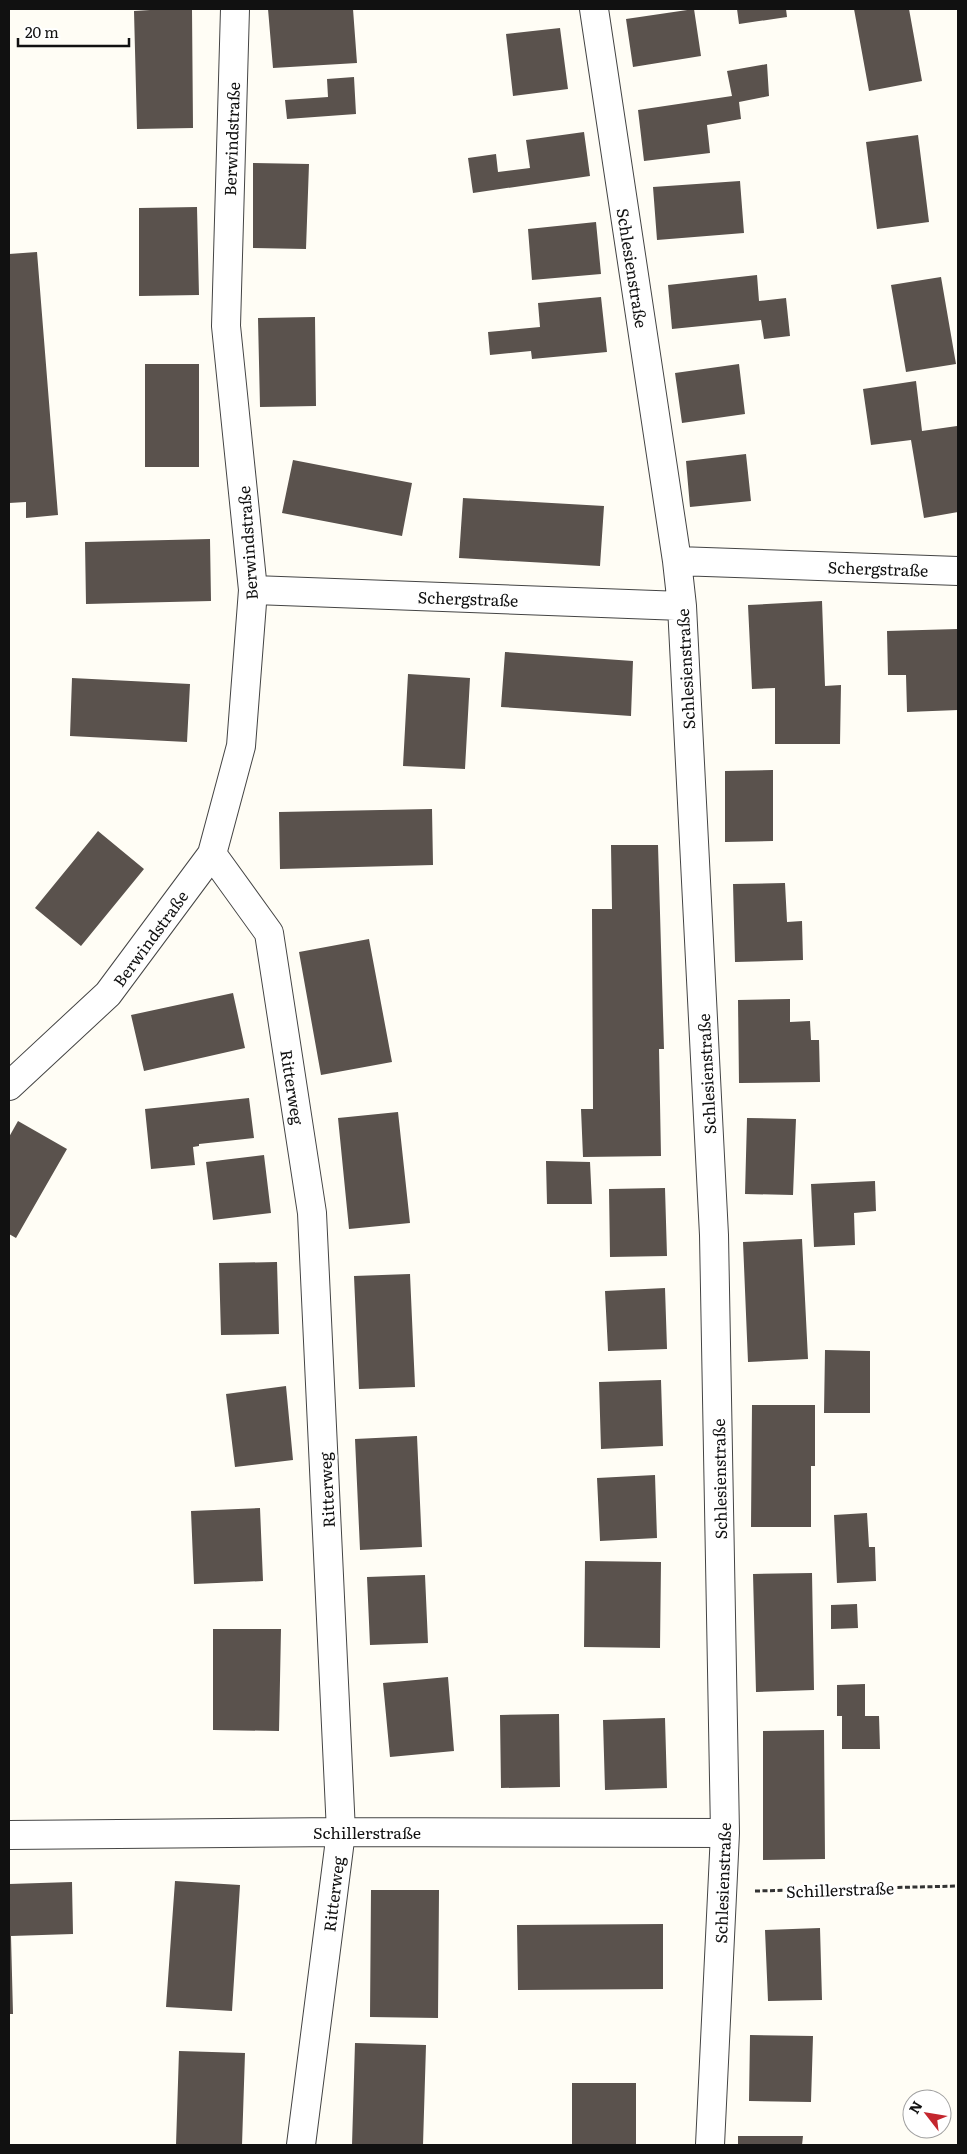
<svg xmlns="http://www.w3.org/2000/svg" width="967" height="2154" font-family="Literata,serif">
  <rect width="100%" height="100%" fill="#fffdf5"/>
  <!-- building -->
  <path fill="#5a524d" d="M166 9H192L193 128 137 129 134 11Z
    M268 9H353L357 63 273 68Z
    M694 9 701 56 633 67 626 19Z
    M737 9H786L787 17 739 24Z
    M854 9H909L922 81 869 91Z
    M560 28 568 89 513 96 506 34Z
    M767 64 769 96 739 102 741 119 707 125 710 153 644 161 638 110 732 96 727 71Z
    M354 77 356 114 287 119 285 100 328 97 327 79Z
    M584 132 590 176 473 193 468 158 496 154 498 172 530 168 526 140Z
    M918 135 929 222 877 229 866 142Z
    M253 163 309 164 306 249 253 248Z
    M740 181 744 233 657 240 653 187Z
    M197 207 199 295 139 296V208Z
    M596 222 601 274 532 280 528 229Z
    M37 252 58 515 26 518V502L9 503V254Z
    M757 275 759 301 786 298 790 336 764 339 761 320 672 329 668 285Z
    M941 277 956 364 906 372 891 285Z
    M601 297 607 352 532 359 531 351 490 355 488 332 540 327 538 303Z
    M315 317 316 406 260 407 258 318Z
    M145 364H199V467H145Z
    M739 364 745 414 682 423 675 373Z
    M916 381 922 431 957 426 958 512 924 518 911 440 871 445 863 389Z
    M746 454 751 501 690 507 686 461Z
    M293 460 412 483 402 536 282 513Z
    M463 498 604 506 600 566 459 558Z
    M210 539 211 601 86 604 85 542Z
    M822 601 825 686 841 685 840 744H775V688L752 689 748 605Z
    M958 629V710L907 712 906 675H888L887 631Z
    M505 652 633 661 631 716 501 707Z
    M408 674 470 678 465 769 403 766Z
    M72 678 190 684 187 742 70 736Z
    M773 770V841L725 842V771Z
    M432 809 433 865 280 869 279 812Z
    M98 831 144 869 81 946 35 908Z
    M611 845H658L664 1049H659L661 1156 583 1157 581 1109H593L592 909H612Z
    M785 883 787 922 802 921 803 960 735 962 733 884Z
    M369 939 392 1062 321 1075 299 952Z
    M233 993 245 1048 144 1071 131 1015Z
    M790 999V1022L810 1021 811 1040H819L820 1082 739 1083 738 1000Z
    M249 1098 254 1138 199 1144V1146L193 1147 195 1165 151 1169 145 1109Z
    M398 1112 410 1223 349 1229 338 1118Z
    M747 1118 796 1119 793 1195 745 1194Z
    M18 1121 67 1149 16 1238 9 1234V1137Z
    M264 1155 271 1213 213 1220 206 1162Z
    M546 1161 590 1162 592 1204H547Z
    M875 1181 876 1211 854 1213 855 1245 814 1247 811 1184Z
    M665 1188 667 1256 610 1257 609 1189Z
    M802 1239 808 1359 748 1362 743 1242Z
    M277 1262 279 1334 221 1335 219 1263Z
    M410 1274 415 1387 359 1389 354 1276Z
    M665 1288 667 1349 608 1351 605 1291Z
    M825 1350 870 1351V1413H824Z
    M661 1380 663 1446 601 1449 599 1382Z
    M286 1386 293 1460 235 1467 226 1394Z
    M752 1405H815V1466H811V1527H751Z
    M417 1436 422 1547 360 1550 355 1439Z
    M655 1475 657 1538 600 1541 597 1478Z
    M260 1508 263 1581 194 1584 191 1511Z
    M867 1513 869 1547H875L876 1581 837 1583 834 1515Z
    M585 1561 661 1562 660 1648 584 1647Z
    M812 1573 814 1690 756 1692 753 1574Z
    M425 1575 428 1643 370 1645 367 1577Z
    M857 1604 858 1628 831 1629V1605Z
    M213 1629H281L279 1731 213 1730Z
    M448 1677 454 1751 390 1757 383 1683Z
    M865 1684V1716H879L880 1749H842V1716H837V1685Z
    M559 1714 560 1787 501 1788 500 1715Z
    M665 1718 667 1788 605 1790 603 1720Z
    M824 1730 825 1859 763 1860V1731Z
    M175 1881 240 1885 232 2011 166 2007Z
    M72 1882 73 1934 11 1936 13 2014H9V1884Z
    M371 1890H439L438 2018 370 2017Z
    M663 1924V1989L518 1990 517 1925Z
    M820 1928 822 2000 768 2001 765 1930Z
    M750 2035 813 2036 811 2102 749 2101Z
    M355 2043 426 2045 423 2145H352Z
    M179 2051 245 2053 242 2145H176Z
    M572 2083H636V2145H572Z
    M738 2136H803L802 2145H738Z"/>
  <g fill="none" stroke-linecap="round" stroke-linejoin="round">
    <defs>
      <path id="minor" d="M594 9 677 561 682 606 714 1235 725 1833 710 2145
        M677 561 958 571
        M253 590 682 606
        M212 854 269 933 312 1213 341 1832 301 2145
        M9 1086 108 994 212 854 241 746 253 590 226 326 235 9
        M9 1835 341 1832 725 1833"/>
    </defs>
    <!-- minor casing -->
    <use href="#minor" stroke="#444" stroke-width="30"/>
    <!-- path -->
    <path stroke="#333" stroke-width="3" stroke-dasharray="5 2.5" stroke-linecap="butt" d="M755 1891 958 1886"/>
    <!-- minor -->
    <use href="#minor" stroke="#fff" stroke-width="28"/>
  </g>
  <g text-anchor="middle" dominant-baseline="central" stroke-width="5" stroke-linejoin="round" paint-order="stroke">
    <!-- street labels -->
    <g font-size="16" fill="#111" stroke="#fff">
      <text transform="translate(231 139) rotate(-88)">Berwindstraße</text>
      <text transform="translate(633 268) rotate(81)">Schlesienstraße</text>
      <text transform="translate(247 543) rotate(-94)">Berwindstraße</text>
      <text transform="translate(878 568) rotate(2)">Schergstraße</text>
      <text transform="translate(468 598) rotate(2)">Schergstraße</text>
      <text transform="translate(685 669) rotate(-93)">Schlesienstraße</text>
      <text transform="translate(150 938) rotate(-54)">Berwindstraße</text>
      <text transform="translate(706 1074) rotate(-93)">Schlesienstraße</text>
      <text transform="translate(293 1087) rotate(81)">Ritterweg</text>
      <text transform="translate(719 1479) rotate(-91)">Schlesienstraße</text>
      <text transform="translate(326 1490) rotate(-93)">Ritterweg</text>
      <text x="367" y="1832">Schillerstraße</text>
      <text transform="translate(722 1883) rotate(-88)">Schlesienstraße</text>
      <text transform="translate(840 1889) rotate(-2)">Schillerstraße</text>
      <text transform="translate(333 1894) rotate(-83)">Ritterweg</text>
    </g>
  </g>
  <!-- border -->
  <rect width="967" height="2154" fill="none" stroke="#111111" stroke-width="20"/>
  <!-- north arrow -->
  <g transform="translate(927 2114) rotate(301)"><circle r="24" fill="#ffffff" stroke="#a0a0a0"/>
  <path d="M0-4L9 19L0 12L-9 19Z" fill="#c4262e"/>
  <text y="-8" font-size="14" font-weight="bold" text-anchor="middle" fill="#111111">N</text>
  </g>
  <!-- scale -->
  <path d="M18 38v8h111v-8" fill="none" stroke="#111111" stroke-width="2.5"/>
  <text x="25" y="38" font-size="15" fill="#111111" stroke="#ffffff" stroke-width="4" paint-order="stroke">20 m</text>
</svg>
